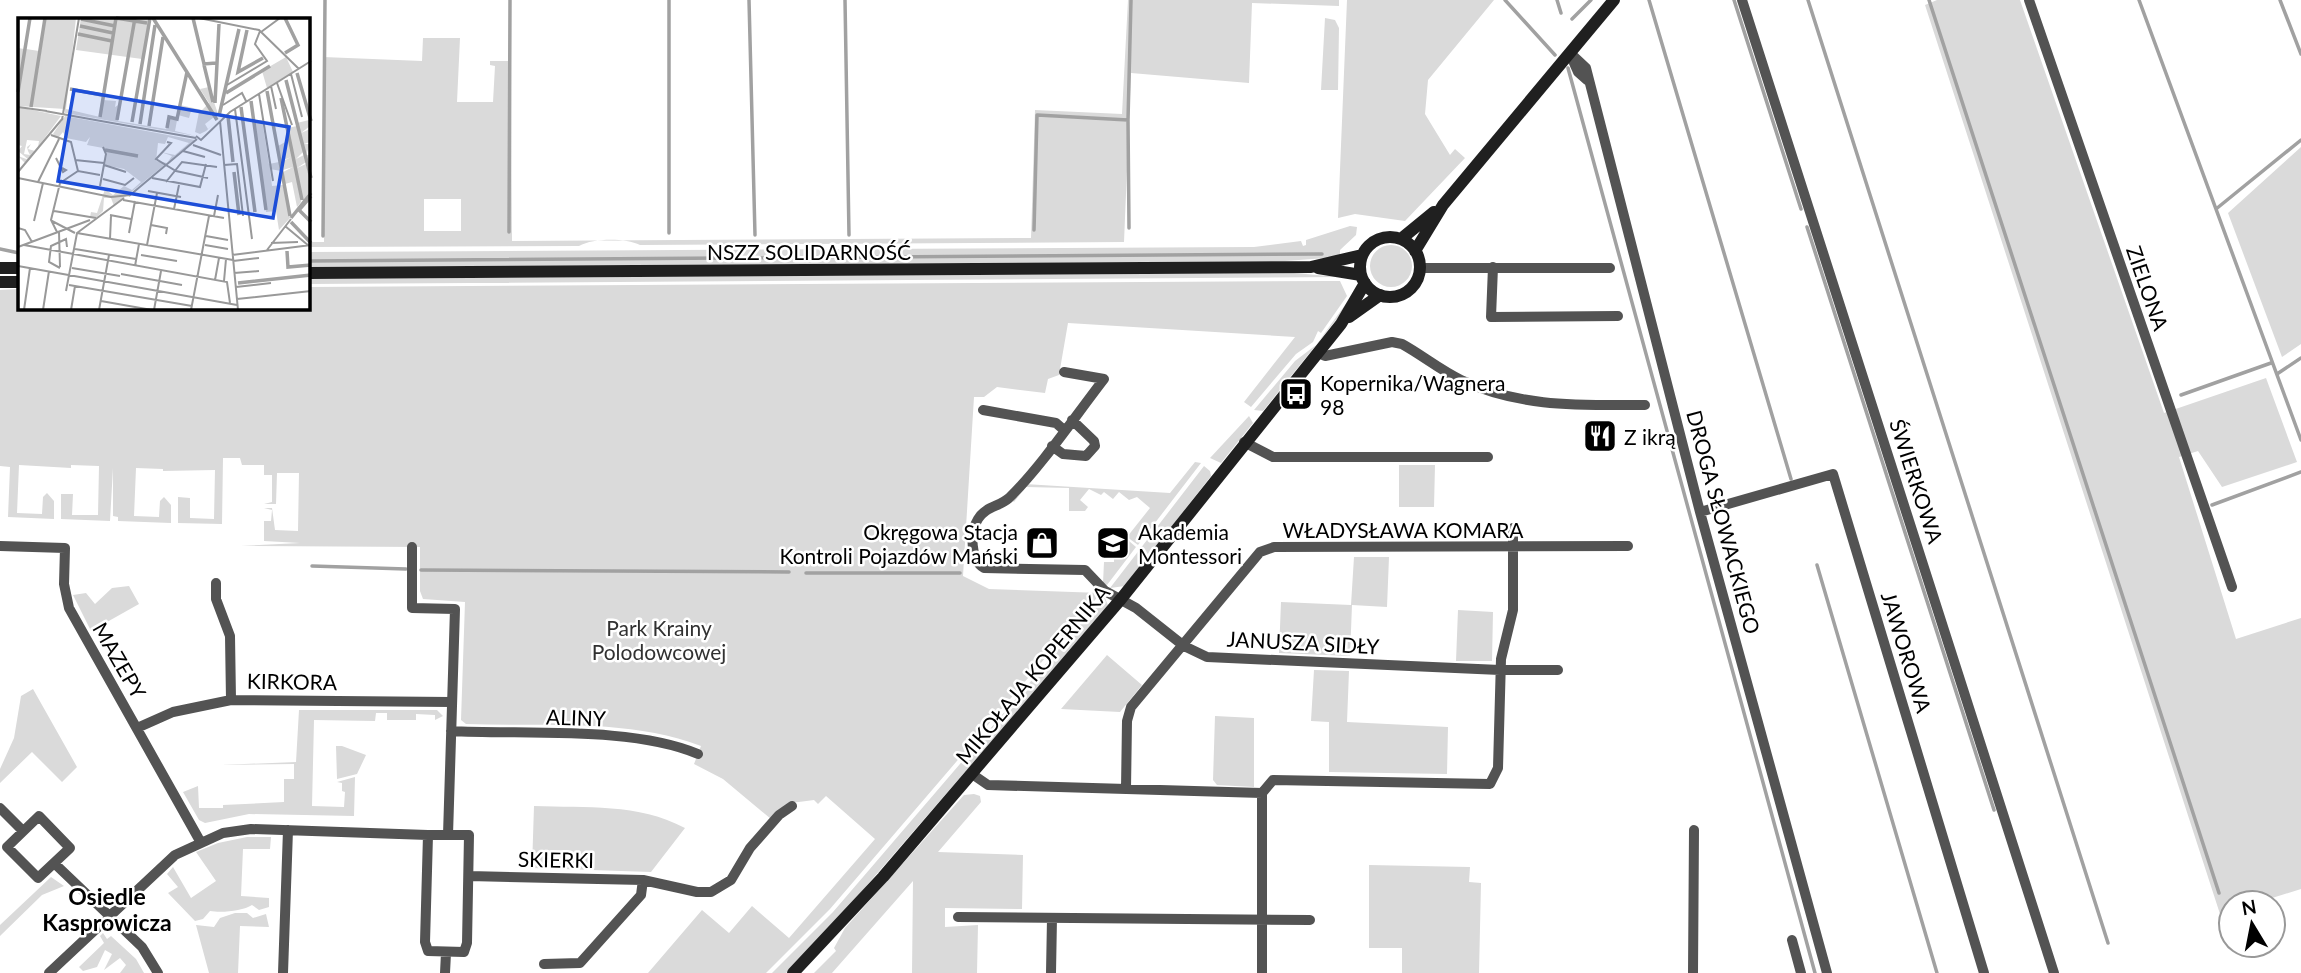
<svg xmlns="http://www.w3.org/2000/svg" width="2301" height="973" font-family="Lato,sans-serif">
  <rect width="100%" height="100%" fill="#fff"/>
  <!-- green -->
  <path fill="#dadada" fill-rule="evenodd" d="M1128 0H1339V6L1252 3 1249 83 1131 73 1124 242 640 245C625 238 594 238 579 246L308 247V242H324L323 57 422 61 423 38H460L457 102H493L495 66 490 65V61H511L512 241 1031 238 1035 110 1122 114ZM424 199H461V231H424Z
    M1347 0H1494L1428 80 1425 114 1450 155 1455 149 1465 158 1405 221 1355 214 1338 218Z
    M1937 0H2020L2164 413 2266 378 2297 462 2222 487 2198 451 2179 457 2236 639 2301 618V889L2256 903H2231V911L2220 914 1925 5Z
    M1325 18 1335 20 1339 28 1338 90H1321Z
    M2301 147V344L2282 357 2228 213Z
    M1350 226 1357 227 1356 235 1340 250V257L1285 261 308 267V252L1254 247 1301 241 1303 246 1306 245V240Z
    M1370 266a21 21 0 1 1 42 0a21 21 0 1 1-42 0Z
    M1294 273 1340 277 308 284V279Z
    M1329 281H1340L1347 296 1321 333 1318 331 1313 342 1296 354 1251 407 1244 402 1295 337 1068 323 1059 375 1048 379 1045 393 997 387 984 397H974L963 576 989 589 1101 593 830 909 766 973H648L702 910 729 933 752 906 789 938 875 839 826 796 818 804 814 800 791 803 771 819 723 779 694 764 701 746C628 718 543 727 466 724L461 720 465 602 423 599 420 591V547L241 546 300 543 264 541V521H271L272 510 264 508H272L275 530 298 531 299 473H277L276 504H264L272 502V475H264V465H242L240 458H223L222 524 178 523V497L190 498V518L214 519 215 470 163 471V469L136 468 134 516 159 517 160 501 164 497 171 505V523L118 521V517L113 516V468L110 521 61 519V494H73L72 515H98L99 466 71 465V468L19 465 17 513 42 514 43 497 47 493 54 501V519L8 517 10 467 0 466V290L19 289V308H308V287Z
    M1350 298 1352 300 1263 411 1254 410 1295 361 1316 345Z
    M1249 416 1253 423 1221 463 1210 458Z
    M1195 462 1201 463 1138 545 1127 537 1150 508 1137 497 1129 500 1119 492 1113 499 1104 492 1101 495 1089 489 1080 500 1088 507 1085 511H1069V488L1026 487 1014 502 1011 499 1025 484 1170 493Z
    M1399 465H1435L1434 507H1399Z
    M1204 466 1210 471 1211 476 1125 586 1110 588Z
    M1129 541 1136 547 1107 585 1103 583 1104 562H1114V551L1122 550Z
    M1354 557H1389L1387 607 1352 605 1350 656 1279 653 1281 602 1351 605Z
    M129 586 139 604 91 631 73 595 86 593 95 604 112 588Z
    M1104 596 1108 605 1105 610 842 914 786 973H772L833 912Z
    M1458 610 1493 612 1492 661H1456Z
    M1107 655 1142 685 1120 712 1061 709Z
    M1314 670 1349 671 1347 722 1448 727 1447 774 1329 772V722L1311 721Z
    M33 689 77 767 62 782 32 752 0 783V769L14 738 21 696Z
    M299 710H437L443 716 435 720V715L416 714V720H387V713H376L375 721 314 720 312 806 344 807 345 792 342 791V783L337 782 355 777 354 816 249 814 205 823 199 820 183 792 198 786 199 808H223V805L284 802V779H294V764L221 765 296 762Z
    M1215 716 1254 718V787L1217 785 1213 780Z
    M342 746 366 755 357 774 337 779 336 746Z
    M974 794 980 796 981 802 938 852 1023 855 1022 909 945 908V927L978 925 977 973H912L913 881 832 973H814L836 951 834 948 845 928 964 795Z
    M534 806C586 808 638 803 685 828L651 872 532 868Z
    M247 837H271L270 849H243L241 896 269 898V907L259 910 252 905C243 911 222 913 210 911L203 919 195 921 168 893 178 887 167 874 173 867 191 898 216 881 196 852 218 843Z
    M1369 865 1470 867 1469 882 1481 883 1479 973H1402V948H1369Z
    M51 877 64 886 42 895 0 936V925Z
    M235 913H247L253 918 266 914 269 927 240 926 238 973H209L196 925 214 927 220 918Z
    M103 933 107 939 111 936 136 959 144 973H120L126 965 120 958 104 970 112 954 105 950 97 967 83 971 79 967 104 943 100 936Z"/>
  <g fill="none" stroke-linecap="round" stroke-linejoin="round">
    <!-- stream -->
    <path stroke="#a1a1a1" stroke-width="3.5" d="M669 0V233
      M749 0 755 235
      M845 0 849 235
      M1505 0 1555 55
      M1557 0 1561 13
      M1649 0 1791 479
      M1734 0 1801 209
      M1808 0 2108 943
      M1929 0 2219 893
      M2139 0 2301 440
      M2280 0 2301 54
      M1572 19 1591 0
      M1568 68 1815 973
      M1128 120 1129 228
      M2216 209 2301 140
      M1807 227 1994 810
      M1034 230 1037 115 1128 120 1131 0
      M509 232 510 0
      M323 236 325 0
      M0 249 19 253
      M308 261 1322 254
      M2277 374 2301 358
      M2181 395 2271 363
      M2212 505 2301 472
      M1817 565 1937 973
      M312 566 406 569
      M421 570 789 572
      M806 573H960"/>
    <!-- street -->
    <path stroke="#535353" stroke-width="10" d="M1742 0 2054 973
      M2029 0 2232 587
      M1570 53 1586 68 1700 512 1827 973
      M1570 54 1578 72 1587 80
      M1493 267 1491 317 1618 316
      M1420 268H1610
      M1318 353 1325 356 1392 342 1402 344C1422 355 1440 370 1461 380 1521 408 1581 405 1645 405
      M1064 372 1104 379C1076 415 1041 467 1009 498 999 507 986 506 978 519 970 532 970 560 984 568L1085 570 1105 591 1136 608 1184 646 1207 657 1500 670H1558
      M983 410 1056 423 1064 430
      M1244 442 1273 457H1488
      M1052 446 1063 454 1086 456 1095 446 1094 441 1072 420
      M1700 512 1833 474 1984 973
      M0 546 65 548 64 584 69 608 200 841
      M412 547V608L455 609 448 835
      M216 583V599L230 636 231 700
      M137 728 173 712 231 700 451 702
      M451 731C524 735 632 726 698 754
      M972 774 988 785 1262 793
      M1126 789 1127 721 1131 707 1260 552 1274 547 1628 546
      M0 808 23 831
      M39 816 70 848 38 878 7 847Z
      M428 835H469L467 943 464 952 428 951 425 942Z
      M54 863 142 947 158 973
      M469 876 643 880 697 892H711L731 880 750 848 779 815 792 806
      M958 917 1310 920
      M1792 940 1801 973
      M544 964 580 963 641 895 643 880
      M49 973 175 855 223 833 251 829 428 835
      M283 973 288 830
      M445 973 446 953
      M1051 973 1052 918
      M1262 973V793L1273 780 1490 784 1498 768 1501 659 1513 610V528
      M1693 973 1694 830"/>
    <!-- secondary -->
    <path stroke="#202020" stroke-width="12" d="M1360 267a30 30 0 1 1 60 0a30 30 0 1 1-60 0Z
      M1401 239 1434 212
      M1415 251 1443 205 1614 0
      M0 268H19
      M1318 268 1361 275
      M308 273 1311 267 1362 255
      M0 282H19
      M1349 317 1380 295
      M793 973 883 877 1121 599 1341 324 1365 283"/>
  </g>
  <!-- icons -->
  <defs>
    <symbol id="bus-square" viewBox="-11 -11 22 22"><rect x="-9" y="-9" width="18" height="18" rx="4" fill="#000" stroke="#fff"/><path d="M-5-6H5V4H4V6H2V4H-2V6H-4V4H-5ZM-3.5-4V0h7V-4ZM-3.5 1.2v1.5H-2V1.2ZM2 1.2v1.5H3.5V1.2Z" fill="#fff"/></symbol>
    <symbol id="restaurant-square" viewBox="-11 -11 22 22"><rect x="-9" y="-9" width="18" height="18" rx="4" fill="#000" stroke="#fff"/><path d="M-5-6h1v4h1v-4h1v4h1v-4h1v5L-1.5 .5V6h-2V.5L-5-1ZM5-6V6H3V1.5H1.5Q1.5-4 5-6Z" fill="#fff"/></symbol>
    <symbol id="shop-square" viewBox="-11 -11 22 22"><rect x="-9" y="-9" width="18" height="18" rx="4" fill="#000" stroke="#fff"/><path d="M-5-2.5h2.3a2.7 3.5 0 0 1 5.4 0H5L5.5 6h-11ZM-1.5-2.5h3a1.5 2.3 0 0 0-3 0Z" fill="#fff"/></symbol>
    <symbol id="school-square" viewBox="-11 -11 22 22"><rect x="-9" y="-9" width="18" height="18" rx="4" fill="#000" stroke="#fff"/><path d="M0-5L7-2L0 1L-7-2ZM-4 1L0 2.5L4 1V4Q0 6-4 4Z" fill="#fff"/></symbol>
  </defs>
  <g fill-rule="evenodd">
    <use href="#bus-square" x="1277" y="375" width="38" height="38"/>
    <use href="#restaurant-square" x="1581" y="417" width="38" height="38"/>
    <use href="#shop-square" x="1023" y="524" width="38" height="38"/>
    <use href="#school-square" x="1094" y="524" width="38" height="38"/>
  </g>
  <g text-anchor="middle" dominant-baseline="central" stroke-width="5" stroke-linejoin="round" paint-order="stroke">
    <!-- street labels -->
    <g font-size="21" fill="#000" stroke="#fff">
      <text x="809" y="251">NSZZ SOLIDARNOŚĆ</text>
      <text transform="translate(2148 288) rotate(71)">ZIELONA</text>
      <text transform="translate(1917 481) rotate(72)">ŚWIERKOWA</text>
      <text transform="translate(1724 522) rotate(75)">DROGA SŁOWACKIEGO</text>
      <text x="1403" y="529">WŁADYSŁAWA KOMARA</text>
      <text transform="translate(1303 642) rotate(3)">JANUSZA SIDŁY</text>
      <text transform="translate(1907 652) rotate(73)">JAWOROWA</text>
      <text transform="translate(120 660) rotate(60)">MAZEPY</text>
      <text transform="translate(1032 674) rotate(-50)">MIKOŁAJA KOPERNIKA</text>
      <text transform="translate(292 681) rotate(1)">KIRKORA</text>
      <text transform="translate(576 717) rotate(2)">ALINY</text>
      <text transform="translate(556 859) rotate(1)">SKIERKI</text>
    </g>
    <!-- poi labels -->
    <g font-size="21" fill="#000" stroke="#fff" text-anchor="start">
      <text x="1320" y="382">Kopernika/Wagnera<tspan x="1320" dy="24">98</tspan></text>
      <text x="1624" y="436">Z ikrą</text>
      <text x="1018" y="531" text-anchor="end">Okręgowa Stacja<tspan x="1018" dy="24">Kontroli Pojazdów Mański</tspan></text>
      <text x="1138" y="531">Akademia<tspan x="1138" dy="24">Montessori</tspan></text>
    </g>
    <!-- park labels -->
    <g font-size="21" fill="#313131" stroke="#fff">
      <text x="659" y="627">Park Krainy<tspan x="659" dy="24">Polodowcowej</tspan></text>
    </g>
    <!-- neighbourhood labels -->
    <g font-size="23" font-weight="bold" fill="#000" stroke="#fff">
      <text x="107" y="896">Osiedle<tspan x="107" dy="26">Kasprowicza</tspan></text>
    </g>
  </g>
  <!-- overview -->
  <g transform="translate(18 18)">
    <rect width="292" height="292" fill="#fff"/>
    <path d="M28 0H58L48 91 82 99 85 82 98 83 97 89 102 86 100 103 148 111 151 99 159 100 162 87 184 92 191 85 182 71 191 69 200 96 187 106 190 111 198 104 188 113 182 116 177 114 181 94 173 93 171 100 160 97 157 113 178 118 47 95V91L0 88V30L6 31 3 57 8 31 21 33 19 60ZM63 0H132L124 41 58 32ZM268 39 275 54 249 70 244 53ZM0 89 43 98 20 129 21 123 9 122 6 136 12 137 10 133 9 129 13 126 10 131 17 133 13 140 9 144 7 145 0 138 11 142 0 133 4 128 0 127ZM47 98 177 122 96 188 93 180H86L85 193 79 199H72L73 194 79 195 87 171 95 177 106 168 114 172 123 164 106 151 87 147 89 136 85 130 69 127 72 119 68 124 48 120 45 114 40 120 35 116ZM150 119 171 125 157 137 143 134 154 138 149 145 138 143 140 125 147 126ZM244 102 251 146 261 144 263 153 252 151 254 168 265 167 270 191 272 200 261 212 258 193 248 194 235 104ZM291 102 292 108 283 115 292 111V124L286 126H292L288 137H292V157L279 105ZM279 108 285 134 278 141 286 137 288 144 279 150 288 146 292 163V173L285 183 270 110ZM271 122 283 184 279 189 274 164 267 166 265 154 275 149 265 152 263 144 273 139 263 143 260 128Z" fill="#dadada" fill-rule="evenodd"/>
    <path fill="none" stroke="#a1a1a1" stroke-width="3.5" d="M98 0 129 5M135 0 199 102M175 0 186 46 198 45M267 0 280 27 267 35M63 1 97 8M62 8 95 15M229 12 220 54 245 40M60 16 94 23M186 47 195 84M279 55 293 103M268 62 293 160M52 71 84 77M249 73 272 198M0 74 12 0M208 75 252 48M263 80 284 182M233 83 248 192M197 85 201 6M13 89 27 0M223 89 237 194M201 98 221 11M210 98 215 144M82 99 98 0M99 102 117 0M114 104 132 0M122 106 137 7M131 108 145 19M149 110 151 99 159 101 169 54M87 132 120 138M216 154 221 197M293 178 281 192 293 204M273 200 293 175M273 204 293 225M269 233 270 249 293 247M220 265 293 257"/>
    <path fill="none" stroke="#999" stroke-width="2" d="M181 0 241 12 281 51M243 14 262 0M273 56 284 99M259 65 274 107M209 67 249 43 237 26 242 13M253 68 258 91M241 76 255 163M205 87 224 75 228 83M0 89 29 93M217 91 234 221M27 93 178 120M44 102 61 0M202 103 220 292M33 117 53 124 60 153M178 118 183 122 212 94 293 43M149 124 153 125 138 141 158 153 190 160M175 127 203 137M165 133 187 139M38 140 45 154 48 152 44 150M57 142 86 145M86 147 108 154M206 147 219 146 225 198M0 154 45 100M0 160 93 179 112 177M134 160 182 169 188 146M85 161 107 167 116 160M20 164 41 121M148 164 164 144 199 149M82 168 88 136 85 129M130 173 163 179M111 178 179 121M105 182 206 200M156 191 161 167M36 193 78 200M92 197 113 201M196 198 200 177M16 203 25 165M34 203 57 215M133 207 149 210 148 216M267 208 291 228M0 210 7 212 14 224M39 214 33 202 42 165 60 153 82 157M41 214 42 249M59 215 215 242M111 215 117 183M188 218 210 222M92 221 93 198M253 225 280 224M6 227 209 264 212 285M129 227 139 175M187 227 210 231M0 229 72 202M57 231 118 241M249 232 273 201M123 237 159 243M214 237 293 227M215 243 241 240M0 248 219 287M117 248 121 226M42 250 31 244 33 228 48 221 49 229M54 250 102 258M216 255 241 253M103 256 164 267M197 262 201 240M206 263 208 241M51 267 174 288M218 269 253 265M48 273 59 215 106 180M219 281 293 273M83 283 134 292M6 292 12 250M25 292 31 253M53 292 57 268M81 292 91 237M136 292 143 253M173 292 191 198"/>
    <path fill="#1d4ed8" fill-opacity="0.15" stroke="#1d4ed8" stroke-width="3.5" d="M56 72 271 109 255 200 40 163Z"/>
    <rect width="292" height="292" fill="none" stroke="#000" stroke-width="3.5"/>
  </g>
  <!-- north arrow -->
  <g transform="translate(2252 924) rotate(350)"><circle r="33" fill="#ffffff" stroke="#999999" stroke-width="2"/>
  <path d="M0-5L12 26L0 18L-12 26Z" fill="#000000"/>
  <text y="-10" font-size="19" font-weight="bold" text-anchor="middle" fill="#000000">N</text>
  </g>
</svg>
